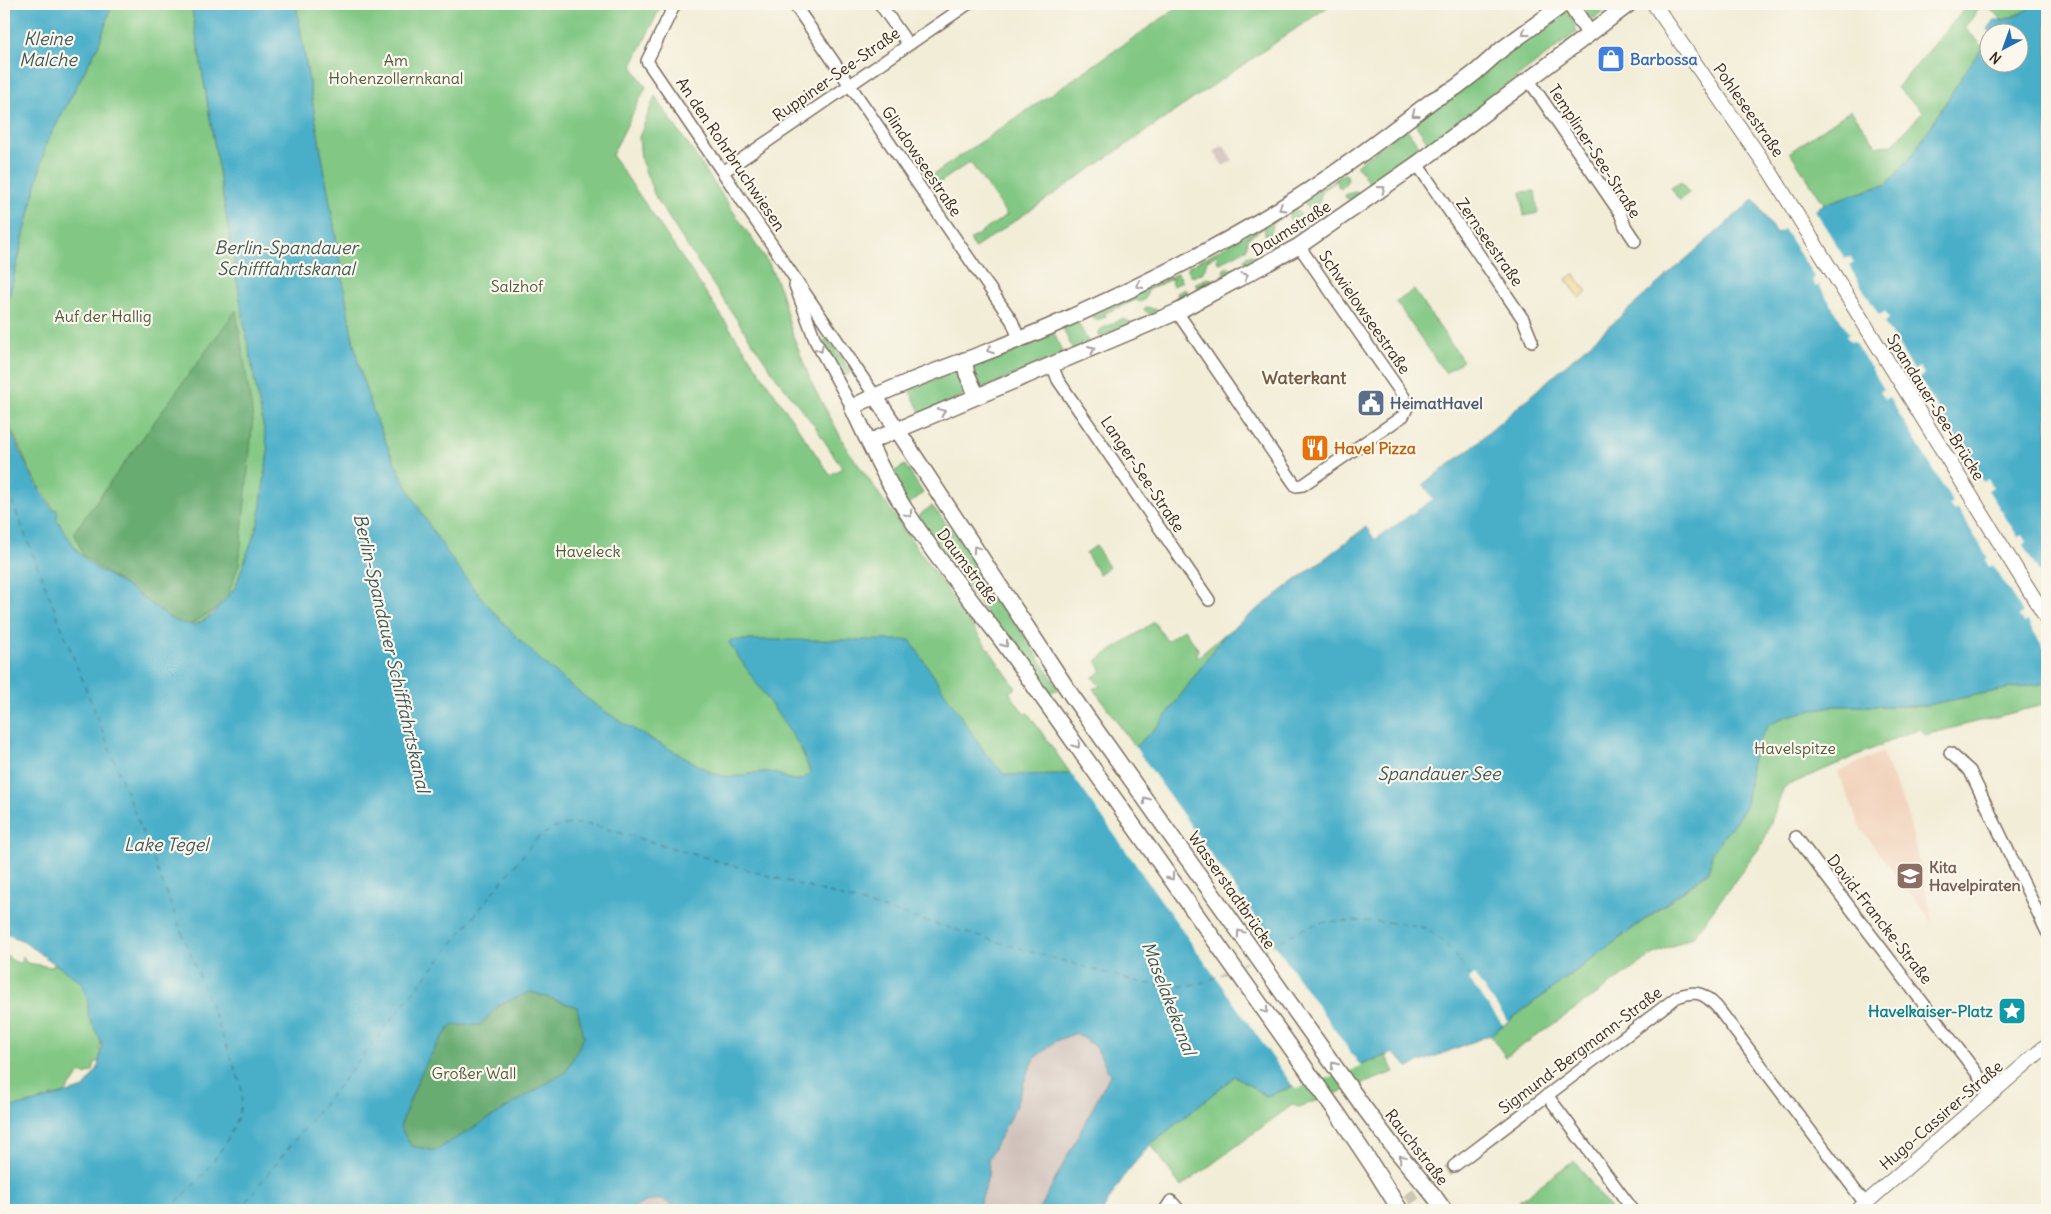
<svg xmlns="http://www.w3.org/2000/svg" width="2051" height="1214" font-family="Delius,sans-serif">
  <rect width="100%" height="100%" fill="#fbf7ec"/>
  <filter id="ink" filterUnits="userSpaceOnUse"><feTurbulence type="fractalNoise" baseFrequency=".02" numOctaves="2"/><feDisplacementMap in="SourceGraphic" scale="10" xChannelSelector="R" yChannelSelector="G"/><feConvolveMatrix kernelMatrix="1 2 1 2 8 2 1 2 1" color-interpolation-filters="sRGB"/></filter>
  <filter id="wash" filterUnits="userSpaceOnUse"><feTurbulence type="fractalNoise" baseFrequency=".0096" numOctaves="4" result="noise"/><feDisplacementMap in="SourceGraphic" scale="20" xChannelSelector="R" yChannelSelector="G"/><feGaussianBlur stdDeviation="1.12" result="paint"/><feColorMatrix in="noise" values="0 0 0 0 0 0 0 0 0 0 0 0 0 0 0 0 0 1.4 0 .05"/><feComposite in="paint" operator="in"/></filter>
  <g filter="url(#wash)">
    <rect width="100%" height="100%" fill="#f2edd7"/>
    <!-- built -->
    <path fill="#f2d4be" d="M1882 752 1907 811 1933 923 1861 829 1838 772Z"/>
    <!-- industrial -->
    <path fill="#cfc0ba" d="M1223 145 1233 160 1223 166 1214 152Z
      M1076 1033 1096 1047 1110 1075 1039 1210H977L984 1193 989 1171 988 1160 1015 1108 1027 1074 1036 1057 1056 1041Z
      M653 1199 670 1203 683 1210H629Z"/>
    <!-- green -->
    <path fill="#82c884" stroke="#5e7951" d="M112 4H191L246 334 268 451 259 521 235 588 206 619 198 624H186L92 565 78 552 57 520 56 517 58 516 30 471 4 413V309L10 293 46 144 99 44Z
      M296 4H662L632 66 646 87 612 155 830 475 842 468 814 425 775 376 685 243 655 196 641 160 639 137 655 96 769 264 780 289 793 336 813 386 848 450 1016 688 1009 692 1024 714 1028 713 1071 774 1005 775 985 753 731 640 729 643 801 748 811 772C807 776 805 780 798 780 788 781 780 773 769 772 754 771 739 779 723 776 711 774 698 764 686 758 659 743 631 729 606 712 494 636 408 518 366 390 351 343 345 292 337 243 323 163 309 84 296 4Z
      M1183 4H1332L975 248 970 240 1007 215 970 162 933 187 928 178Z
      M1579 4H1614L1592 20Z
      M1969 4H1982L1965 28 1983 46 1911 157 1887 184 1824 204 1790 152 1851 110 1877 146 1892 145 1923 112 1897 88Z
      M1984 4H2036L2028 10 2003 20Z
      M1564 12 1571 16 1577 32C1527 68 1480 108 1430 146L1414 122Z
      M1406 128 1423 151 1377 185H1371L1356 165Z
      M1343 174 1347 175 1348 180 1341 189 1338 187V180L1322 191 1319 203 1309 210 1303 202Z
      M1681 182 1689 193 1679 200 1671 188Z
      M1535 191 1538 213 1524 216 1521 192Z
      M1354 192H1358L1360 196 1318 225 1312 216 1323 209 1335 211 1352 200 1346 198 1345 195Z
      M1295 207 1301 215 1291 221 1289 219 1290 212 1273 223 1271 234 1265 235V227L1248 238 1246 249 1220 263 1217 261 1219 254 1207 260 1204 272 1192 277 1187 268Z
      M1304 222 1310 230 1200 293 1195 284 1207 278 1218 281 1230 275 1223 272 1224 269 1228 267 1239 270 1251 263 1244 261 1245 258 1249 255 1260 258 1278 248 1270 245 1272 241 1285 243 1302 233 1296 231 1295 228Z
      M1178 273 1182 282 1173 286 1171 284 1173 278 1148 290 1144 300 1140 302 1136 300 1105 313 1106 317 1096 320 1092 318V316Z
      M1186 289 1191 298 1099 337 1098 335 1101 329 1122 319 1133 323 1151 315 1145 311 1144 309 1147 307 1159 311 1183 299 1178 297 1177 293Z
      M1414 290 1463 361 1445 373 1396 302Z
      M1077 321 1089 343 1073 350 1063 328Z
      M1054 333 1063 354 983 388 981 386 974 372V364Z
      M827 338 852 372 844 377 823 342Z
      M957 371 965 395 921 413 909 390Z
      M905 465 923 493 908 505 890 474Z
      M932 506 969 551 1059 689 1045 694 917 519 923 512Z
      M1096 546 1109 567 1099 574 1086 553Z
      M1154 622 1167 641 1184 629 1198 649 1197 658 1225 634 1160 724 1135 747 1093 688 1100 687 1093 677 1102 671 1096 661Z
      M2047 683V704L1925 735 1920 728 1784 787 1763 843 1693 937 1654 954 1506 1057 1490 1035 1709 872 1712 852 1746 807 1751 766 1760 738 1769 725 1787 716 1830 706H1922L2006 689Z
      M60 950C79 978 112 1013 99 1049L102 1054 100 1060 95 1063 93 1071 85 1075 81 1072 65 1093 49 1097 47 1101 29 1103 4 1113V951C8 957 13 963 21 963L23 956 25 961 28 963 51 967 56 963Z
      M1386 1056 1394 1072 1299 1107 1292 1105 1181 1187 1151 1144 1235 1076 1266 1096Z
      M1574 1160 1611 1210H1526L1519 1201Z"/>
    <!-- forest -->
    <path fill="#69ac72" stroke="#526b48" d="M236 310 253 418 239 564 225 604 182 629 83 555 74 532Z
      M530 992 577 1007 584 1037 566 1072 435 1151 411 1146 400 1127C415 1086 424 1059 452 1025H480L499 1005Z"/>
    <!-- sand -->
    <path fill="#eeda9e" stroke="#94825e" d="M1574 274 1587 292 1580 298 1566 279Z"/>
    <!-- water -->
    <path fill="#49afc9" stroke="#426c74" fill-rule="evenodd" d="M4 4H112L99 44 46 144 10 293 4 309Z
      M191 4H296C309 83 323 163 337 243 345 292 351 343 366 390 408 518 494 635 606 712 631 729 659 743 686 758 697 764 710 774 723 776 738 779 754 771 769 772 780 773 788 781 798 780 805 780 806 776 810 772L801 748 729 643 731 640H910L985 753 1005 775 1071 774 1135 747 1160 724 1225 634 1366 527 1375 539 1433 499 1423 484 1469 450 1754 199 1776 234 1824 204 1887 184 1911 157 1969 66 1988 39V62H2018V32H1990L1987 30 1995 20C1999 20 2003 20 2007 19 2023 15 2030 4 2047 4V683L2006 689 1922 706H1830L1787 716 1769 725 1760 738 1751 766 1746 807 1712 852 1709 871 1490 1035 1408 1067 1393 1053 1266 1096 1235 1076 1151 1144 1126 1173 1103 1210H1039L1110 1075 1096 1047 1076 1033 1056 1041 1036 1057 1027 1074 1015 1108 988 1160 989 1171 984 1193 977 1210H683C656 1196 656 1197 629 1210H4V1108L28 1104 84 1088 98 1068 102 1044 88 1016V1002L82 983 21 940 4 933V413C16 446 32 480 53 510L56 509 58 514 56 517 57 520 78 552 92 565 135 592 170 618 179 622 193 625 201 622 212 615 235 588 259 521 268 451 246 334ZM531 992 577 1007 584 1037 566 1072 435 1151 411 1146 400 1127C415 1086 424 1059 452 1025H480L499 1005Z"/>
    <!-- pier -->
    <path fill="#f2edd7" d="M1817 205 1819 207 1815 210 1845 259 1850 256 1854 263 1849 266 1879 315 1885 312 1889 319 1884 323 1914 370 1920 367 1924 374 1919 378 1983 482 1988 479 1993 487 1988 490 2018 537 2023 535 2027 542 2023 545 2047 585V653L2027 621 2023 623 2019 616 2023 613 1993 565 1989 567 1985 560 1988 558 1958 509 1954 511 1949 505 1953 502 1889 397 1885 399 1880 392 1884 389 1854 341 1850 342 1846 336 1849 334 1819 285 1816 287 1812 280 1815 278 1784 229 1780 232 1779 230Z
      M1421 482 1433 499 1375 539 1365 525H1368L1376 535 1430 498 1421 485Z
      M1133 744 1361 1067 1295 1089 1070 772Z
      M1474 975 1508 1021 1503 1025 1468 979Z"/>
    <g fill="none" stroke-linecap="round" stroke-linejoin="round">
      <!-- ferry -->
      <path stroke="#40595a" stroke-width="1" stroke-dasharray="6 5" stroke-linecap="butt" d="M4 481 231 1057C234 1068 242 1083 242 1094 242 1132 195 1191 165 1210
        M1262 952C1280 942 1299 928 1320 923 1339 919 1410 921 1427 929 1447 940 1459 963 1473 980
        M1240 964 1249 959
        M239 1210 536 839C558 824 566 822 593 825L1133 981C1172 988 1192 991 1228 971"/>
    </g>
  </g>
  <g filter="url(#ink)">
    <g fill="none" stroke-linecap="round" stroke-linejoin="round">
      <!-- minor-tunnel -->
      <path stroke="#cdc6b2" stroke-width="11" stroke-dasharray="11 5.5" stroke-linecap="butt" d="M1394 1210 1454 1166"/>
      <defs>
        <path id="minor" d="M675 4 647 61 875 396
          M794 4 1012 321 1019 339
          M880 4 908 44
          M1528 79 1620 213 1625 226 1635 241
          M1417 164 1523 319 1532 341
          M723 172 968 4
          M795 285 815 340 852 407
          M1177 312 1291 479 1296 486 1303 485 1403 416 1407 408 1404 397 1299 246
          M1052 365 1058 380 1209 600
          M1950 753 1970 771 2047 932
          M1796 837 1992 1093
          M1547 1095 1633 1210
          M1454 1166 1677 997C1696 990 1703 992 1717 1007L1870 1210
          M1165 1210 1171 1201 1179 1210"/>
        <path id="tertiary" d="M1654 4 1771 173 2047 619
          M1858 1210 2047 1045"/>
        <path id="secondary" d="M1570 4 1589 33
          M964 360 967 374 977 396
          M875 396 1072 696 1362 1105
          M869 442 1177 312 1299 246 1417 164 1629 4
          M1338 1114 1003 642C966 593 926 546 895 493 879 466 866 436 852 407 918 374 990 354 1058 323 1132 290 1207 254 1276 211 1331 178 1382 139 1433 100L1455 88 1476 72 1502 49 1564 4
          M1434 1196 1444 1210"/>
      </defs>
      <!-- minor casing -->
      <use href="#minor" stroke="#7b6e5f" stroke-width="14"/>
      <!-- tertiary casing -->
      <use href="#tertiary" stroke="#7b6e5f" stroke-width="16"/>
      <!-- secondary casing -->
      <use href="#secondary" stroke="#7b6e5f" stroke-width="18"/>
      <!-- minor -->
      <use href="#minor" stroke="#fff" stroke-width="11"/>
      <!-- tertiary -->
      <use href="#tertiary" stroke="#fff" stroke-width="14"/>
      <!-- secondary -->
      <use href="#secondary" stroke="#fff" stroke-width="15"/>
      <defs>
        <path id="secondary-bridge" d="M1362 1105 1395 1149 1434 1196
          M1338 1114 1372 1165 1400 1210"/>
      </defs>
      <!-- secondary-bridge casing -->
      <use href="#secondary-bridge" stroke="#7b6e5f" stroke-width="18" stroke-linecap="butt"/>
      <!-- secondary-bridge -->
      <use href="#secondary-bridge" stroke="#fff" stroke-width="15"/>
    </g>
    <!-- one-way arrows -->
    <defs><path id="oneway-chevron" d="M-2-3.5L2.5 0L-2 3.5" fill="none" stroke-width="1.6" stroke-linecap="round" stroke-linejoin="round" transform="scale(1.25)"/></defs>
    <g stroke="#a79f9a">
      <use href="#oneway-chevron" transform="translate(1525 33) rotate(143)"/>
      <use href="#oneway-chevron" transform="translate(1415 114) rotate(143)"/>
      <use href="#oneway-chevron" transform="translate(1382 189) rotate(-36)"/>
      <use href="#oneway-chevron" transform="translate(1282 208) rotate(148)"/>
      <use href="#oneway-chevron" transform="translate(1245 276) rotate(-28)"/>
      <use href="#oneway-chevron" transform="translate(1139 285) rotate(155)"/>
      <use href="#oneway-chevron" transform="translate(820 349) rotate(60)"/>
      <use href="#oneway-chevron" transform="translate(1092 349) rotate(-23)"/>
      <use href="#oneway-chevron" transform="translate(990 350) rotate(159)"/>
      <use href="#oneway-chevron" transform="translate(942 412) rotate(-24)"/>
      <use href="#oneway-chevron" transform="translate(909 514) rotate(56)"/>
      <use href="#oneway-chevron" transform="translate(976 549) rotate(-125)"/>
      <use href="#oneway-chevron" transform="translate(1005 644) rotate(54)"/>
      <use href="#oneway-chevron" transform="translate(1077 745) rotate(55)"/>
      <use href="#oneway-chevron" transform="translate(1146 800) rotate(-125)"/>
      <use href="#oneway-chevron" transform="translate(1171 877) rotate(55)"/>
      <use href="#oneway-chevron" transform="translate(1240 933) rotate(-125)"/>
      <use href="#oneway-chevron" transform="translate(1265 1010) rotate(55)"/>
      <use href="#oneway-chevron" transform="translate(1334 1065) rotate(-125)"/>
      <use href="#oneway-chevron" transform="translate(1402 1158) rotate(-130)"/>
    </g>
  </g>
  <!-- icons -->
  <defs>
    <symbol id="shop-square" viewBox="-11 -11 22 22"><rect x="-9" y="-9" width="18" height="18" rx="4" fill="#3f7fe0" stroke="#fbf7ec"/><path d="M-5-2.5h2.3a2.7 3.5 0 0 1 5.4 0H5L5.5 6h-11ZM-1.5-2.5h3a1.5 2.3 0 0 0-3 0Z" fill="#fff"/></symbol>
    <symbol id="civic-square" viewBox="-11 -11 22 22"><rect x="-9" y="-9" width="18" height="18" rx="4" fill="#5c6f8a" stroke="#fbf7ec"/><path d="M-.6-6.5H3V-4.5H.6V-3L4-1V1h2V6H-6V1h2V-1L-.6-3ZM-1.2 2.5V6h2.4V2.5Z" fill="#fff"/></symbol>
    <symbol id="restaurant-square" viewBox="-11 -11 22 22"><rect x="-9" y="-9" width="18" height="18" rx="4" fill="#e8710a" stroke="#fbf7ec"/><path d="M-5-6h1v4h1v-4h1v4h1v-4h1v5L-1.5 .5V6h-2V.5L-5-1ZM5-6V6H3V1.5H1.5Q1.5-4 5-6Z" fill="#fff"/></symbol>
    <symbol id="school-square" viewBox="-11 -11 22 22"><rect x="-9" y="-9" width="18" height="18" rx="4" fill="#8d6e63" stroke="#fbf7ec"/><path d="M0-5L7-2L0 1L-7-2ZM-4 1L0 2.5L4 1V4Q0 6-4 4Z" fill="#fff"/></symbol>
    <symbol id="sight-square" viewBox="-11 -11 22 22"><rect x="-9" y="-9" width="18" height="18" rx="4" fill="#0f9aa8" stroke="#fbf7ec"/><path d="M0-6L1.8-2.2L6-1.7L2.9 1.2L3.7 5.4L0 3.3L-3.7 5.4L-2.9 1.2L-6-1.7L-1.8-2.2Z" fill="#fff"/></symbol>
  </defs>
  <g fill-rule="evenodd">
    <use href="#shop-square" x="1595" y="43" width="32" height="32"/>
    <use href="#civic-square" x="1355" y="387" width="32" height="32"/>
    <use href="#restaurant-square" x="1299" y="432" width="32" height="32"/>
    <use href="#school-square" x="1894" y="860" width="32" height="32"/>
    <use href="#sight-square" x="1996" y="995" width="32" height="32"/>
  </g>
  <g text-anchor="middle" dominant-baseline="central" stroke-width="4.5" stroke-linejoin="round" paint-order="stroke">
    <!-- shop labels -->
    <g font-size="16" font-weight="bold" fill="#366cbe" stroke="#fbf7ec" text-anchor="start">
      <text x="1630" y="59">Barbossa</text>
    </g>
    <!-- park labels -->
    <g font-size="16" fill="#50593d" stroke="#fbf7ec">
      <text x="396" y="60">Am<tspan x="396" dy="18">Hohenzollernkanal</tspan></text>
      <text x="517" y="286">Salzhof</text>
      <text x="103" y="316">Auf der Hallig</text>
      <text x="588" y="551">Haveleck</text>
      <text x="1795" y="748">Havelspitze</text>
      <text x="474" y="1073">Großer Wall</text>
    </g>
    <!-- street labels -->
    <g font-size="16" fill="#3b2a1e" stroke="#fbf7ec">
      <text transform="translate(836 74) rotate(-35)">Ruppiner-See-Straße</text>
      <text transform="translate(1749 110) rotate(55)">Pohleseestraße</text>
      <text transform="translate(1595 151) rotate(57)">Templiner-See-Straße</text>
      <text transform="translate(731 154) rotate(56)">An den Rohrbruchwiesen</text>
      <text transform="translate(922 161) rotate(56)">Glindowseestraße</text>
      <text transform="translate(1291 228) rotate(-32)">Daumstraße</text>
      <text transform="translate(1490 242) rotate(55)">Zernseestraße</text>
      <text transform="translate(1365 312) rotate(55)">Schwielowseestraße</text>
      <text transform="translate(1936 407) rotate(58)">Spandauer-See-Brücke</text>
      <text transform="translate(1143 474) rotate(56)">Langer-See-Straße</text>
      <text transform="translate(968 566) rotate(53)">Daumstraße</text>
      <text transform="translate(1232 890) rotate(55)">Wasserstadtbrücke</text>
      <text transform="translate(1880 919) rotate(52)">David-Francke-Straße</text>
      <text transform="translate(1580 1050) rotate(-37)">Sigmund-Bergmann-Straße</text>
      <text transform="translate(1941 1115) rotate(-41)">Hugo-Cassirer-Straße</text>
      <text transform="translate(1417 1147) rotate(52)">Rauchstraße</text>
    </g>
    <!-- service labels -->
    <g font-size="16" font-weight="bold" fill="#4e5e75" stroke="#fbf7ec" text-anchor="start">
      <text x="1390" y="403">HeimatHavel</text>
    </g>
    <!-- food labels -->
    <g font-size="16" font-weight="bold" fill="#c56008" stroke="#fbf7ec" text-anchor="start">
      <text x="1334" y="448">Havel Pizza</text>
    </g>
    <!-- education labels -->
    <g font-size="16" font-weight="bold" fill="#785e54" stroke="#fbf7ec" text-anchor="start">
      <text x="1929" y="867">Kita<tspan x="1929" dy="18">Havelpiraten</tspan></text>
    </g>
    <!-- culture labels -->
    <g font-size="16" font-weight="bold" fill="#0d838f" stroke="#fbf7ec" text-anchor="end">
      <text x="1993" y="1011">Havelkaiser-Platz</text>
    </g>
    <!-- water labels -->
    <g font-size="18" font-style="italic" fill="#40595a" stroke="#fbf7ec">
      <text x="48" y="38">Kleine<tspan x="48" dy="21">Malche</tspan></text>
      <text x="286" y="247">Berlin-Spandauer<tspan x="286" dy="21">Schifffahrtskanal</tspan></text>
      <text transform="translate(392 653) rotate(77)">Berlin-Spandauer Schifffahrtskanal</text>
      <text x="1439" y="773">Spandauer See</text>
      <text x="166" y="844">Lake Tegel</text>
      <text transform="translate(1169 998) rotate(69)">Maselakekanal</text>
    </g>
    <!-- neighbourhood labels -->
    <g font-size="18" font-weight="bold" fill="#765b43" stroke="#fbf7ec">
      <text x="1304" y="377">Waterkant</text>
    </g>
  </g>
  <!-- margin -->
  <rect width="2051" height="1214" fill="none" stroke="#fbf7ec" stroke-width="20"/>
  <!-- north arrow -->
  <g transform="translate(2004 48) rotate(221)"><circle r="24" fill="#fbf7ec" stroke="#aea59a"/>
  <path d="M0-4L9 19L0 12L-9 19Z" fill="#1f6fb2"/>
  <text y="-8" font-size="14" font-weight="bold" text-anchor="middle" fill="#3b2a1e">N</text>
  </g>
</svg>
